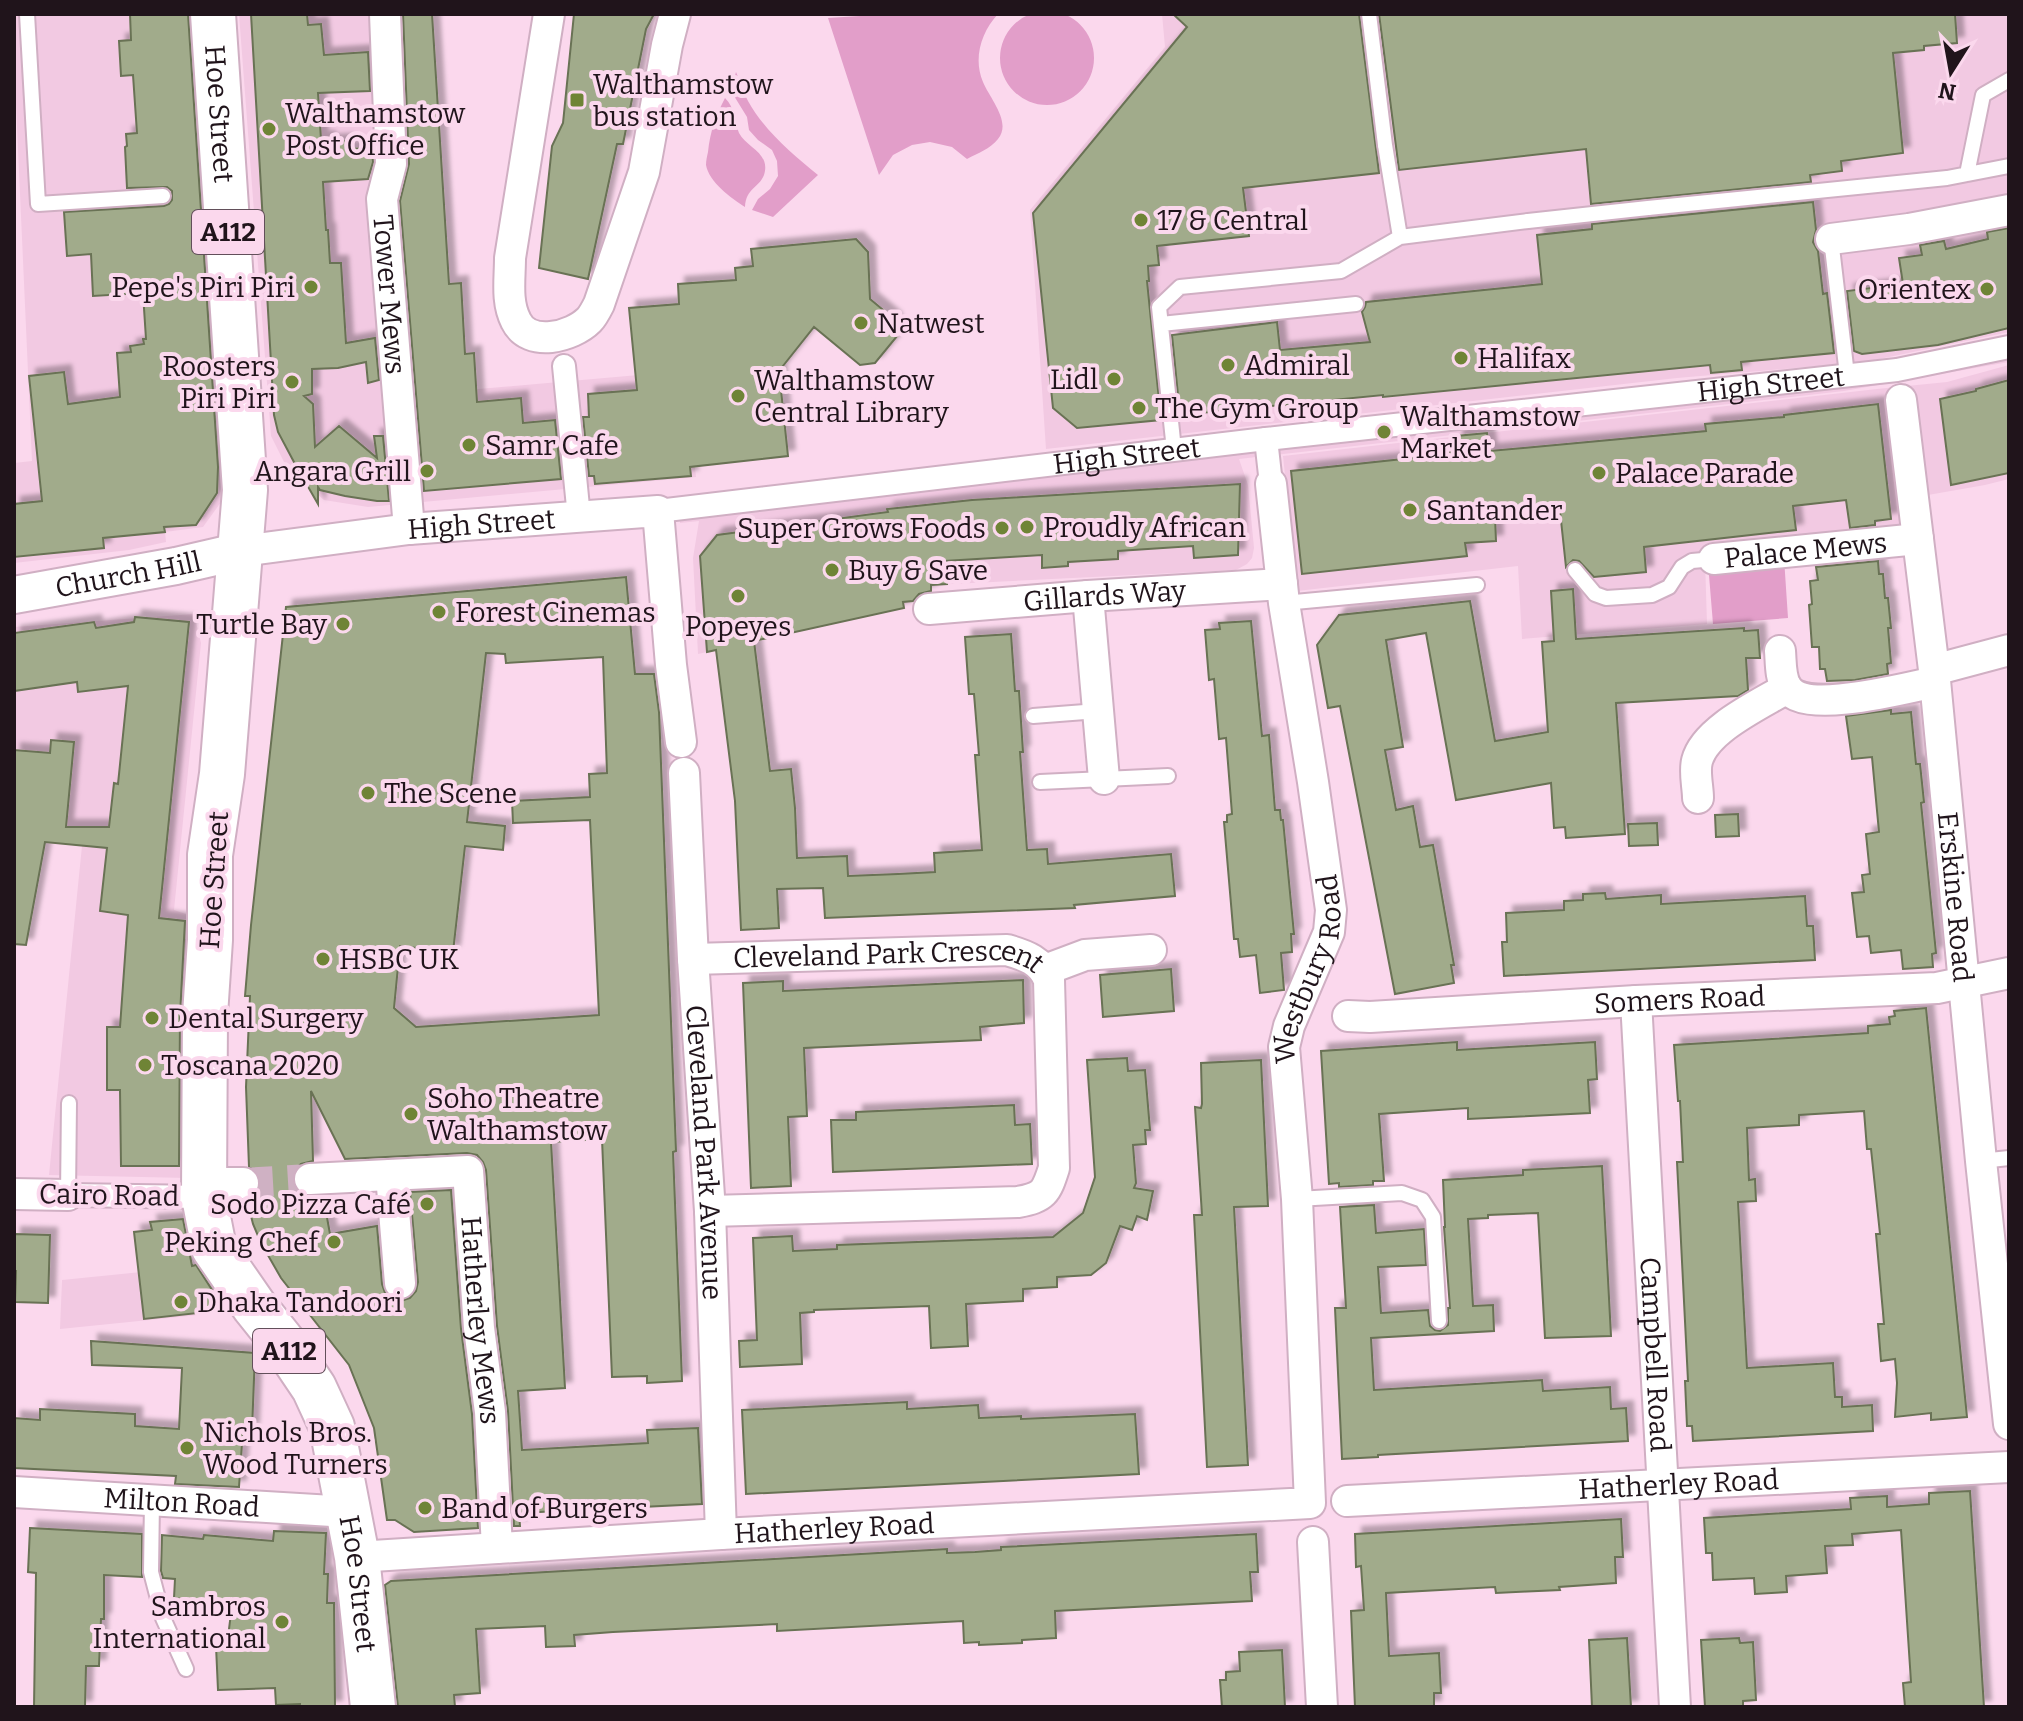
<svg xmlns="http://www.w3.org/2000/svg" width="2023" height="1721" font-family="Bitter,serif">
  <defs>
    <filter id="shadow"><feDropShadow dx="7" dy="-7" stdDeviation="2" flood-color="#0004"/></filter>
  </defs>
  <rect width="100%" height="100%" fill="#fbd8ed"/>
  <!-- built -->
  <path fill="#f2c9e2" d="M14 14H193L224 498 203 527 165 532 166 542 129 550 14 563V463L32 461 14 60Z
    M239 14H382L398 396 684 371 696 477 368 507 324 500 287 468 271 436Z
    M1162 14H2009V332L1865 362 1677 378 1046 449 1030 210 1165 47Z
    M2009 337V362L1844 391 1239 459 1248 485 1254 548 1252 558 1247 564 1236 570 931 585 932 599 904 602V608L698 654 693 558 699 521 680 523 678 503 1844 367Z
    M2009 365V479L1985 485 1928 495 1930 537 1705 560 1707 624 1522 639 1518 566 1297 591 1283 456 1877 389 1947 382Z
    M194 614 201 643 174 910 189 915 188 1178 49 1175 84 826H14V627Z
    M201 1266 228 1312 60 1329 62 1280Z"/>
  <!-- green -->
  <path fill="#e29ec9" d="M1000 58a47 47 0 1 1 94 0a47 47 0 1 1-94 0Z
    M891 14H998C981 32 973 59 983 82 990 99 1012 122 998 139 990 149 978 153 967 159L952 147 930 142 912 145 893 155 879 175 828 18Z
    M736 72C740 81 743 92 748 101 764 130 792 154 818 175L773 217 752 210 758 199 770 189 778 176 777 161 772 150 758 140 749 130 747 117 731 91Z
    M725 98C735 108 734 120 739 133 747 148 771 153 764 175 759 188 746 188 745 207 731 198 709 182 706 165 706 161 707 156 708 152 710 132 716 115 725 98Z
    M1784 558 1788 618 1713 624 1708 563Z"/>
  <!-- building -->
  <path fill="#a1ab8b" stroke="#697254" stroke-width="2" fill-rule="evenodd" filter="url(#shadow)" d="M130 14H188L218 467 217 493 196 525 164 527 165 532 103 538 104 548 14 557V504L42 501 29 376 64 372 68 404 120 397 117 353 131 352 130 346 144 344 143 339H146L143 293 93 296 91 254 67 256 64 212 164 206 169 204 172 200V191L167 187 127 188 125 147 127 146 126 134 137 133 133 75 121 76 119 41 131 40Z
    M251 14H307L308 25 321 24 324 55 368 52 370 91 318 93 321 139 328 138V142L346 141 347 149 372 148 373 162 368 179 323 182 326 230H328L330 263H341L346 343 375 338 379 380 368 383 366 362 338 368 312 369V394L304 396 313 404 315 447 339 426 377 458 374 436H383L389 501H377L345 496 320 490 318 487V504L299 471 292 466 295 464 278 432 274 415Z
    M403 14H432L449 284 461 283 465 354 474 353 477 402 521 398 523 423 555 420 561 479 424 491 400 201 409 164Z
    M574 14H654L646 29 623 144H617L588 279 539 268 552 146 563 123Z
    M1173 14H1359L1379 173 1243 188 1249 236 1157 246 1159 265 1148 266 1149 281H1147L1161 420 1077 428 1053 408 1033 213 1187 27Z
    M1379 14H1955L1957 43 1924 46V50L1893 53 1903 153 1841 161 1842 171 1810 175 1811 182 1591 204 1586 149 1399 170Z
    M1813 202 1816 230 1813 242 1818 251 1823 294 1827 293 1834 353 1741 362 1742 370 1711 373 1710 365 1383 397V395L1180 415 1172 335 1277 322 1280 350 1370 342 1362 312 1365 307 1366 302 1542 284 1537 235 1592 229V224Z
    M2009 228V328L1938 345 1862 354 1854 351 1847 291 1903 284 1899 258 1922 255 1920 245 1944 241 1946 249 1988 239 1987 232Z
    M856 239 868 252 870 299 894 319 898 335 875 363 860 365 814 327 779 371 788 456 690 467 691 476 595 484 594 476H589L583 417H589L588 394 637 390 629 308 679 304 678 284 736 280 735 268 753 266 751 249Z
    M2009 380V473L1951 485 1940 399 1976 391V389Z
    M1878 404 1891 519 1875 521V525L1850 528 1846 500 1793 506 1796 530 1644 547 1646 572 1594 577 1579 561 1573 560 1566 567 1560 511 1495 517 1496 541 1465 543 1467 556 1302 574 1291 471 1431 456 1458 451 1456 436 1487 433 1490 451 1706 431 1705 424 1784 417V415Z
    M1240 484 1238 555 1194 558 1193 546 1118 551V559L1068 562V566L1042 568V555L945 561 947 584 931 585V591L919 594 913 601 903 602 904 608 754 641 770 771 791 769 795 808 797 858 847 856 848 876 898 874 935 872 934 853 982 850 975 755H979L974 694H969L965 637 1011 634 1015 691H1019L1023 752H1020L1027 850 1047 849 1048 864 1171 854 1175 896 1074 905 1075 908 825 918 823 888 777 889 779 928 741 930 735 801 716 650 707 652 700 556 717 535 888 512 887 509 907 507 972 500Z
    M1878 561 1879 574H1883L1885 598H1888L1891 628H1888L1891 663 1887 664 1888 674 1855 680 1827 681 1825 669H1820L1819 647H1812L1809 605 1812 604 1810 581 1818 580 1816 567Z
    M626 577 635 674H654L659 712 676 1151 673 1152 682 1381 647 1383V1376L612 1377 602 1139 551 1142 565 1388 518 1391 522 1450 648 1443 647 1430 698 1428 702 1504 519 1513 520 1526H514L508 1411 497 1326 486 1170 483 1162 477 1155 467 1153 345 1159 311 1091 313 1161 301 1164 294 1170 292 1179 295 1188 303 1195 315 1197V1214L326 1212 330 1234 377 1226 382 1284 385 1293 392 1299 401 1301 410 1298 416 1291 418 1282 410 1192 451 1190 461 1329 472 1414 478 1528 414 1532 395 1520H387L374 1428 349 1365 281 1278 261 1243 253 1224 247 1200 253 1198 258 1193 261 1182 258 1173 249 1167 246 1087 250 996H245L251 925 286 607ZM486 653 505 654 506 663 603 657 607 773 589 774 590 797 512 801 513 823 590 820 599 1015 416 1027 394 1008 400 946 453 952 465 846 503 850 505 826 467 822Z
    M1573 589 1576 639 1744 628V631L1758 630 1760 658H1746L1748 690 1738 696 1616 703 1625 834 1566 838 1565 827 1554 828 1551 783 1456 800 1426 633 1386 640 1403 747 1385 750 1396 810 1413 806 1420 847 1433 845 1454 965H1451L1454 983 1395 994 1340 706 1328 708 1317 645 1339 615 1470 601 1495 741 1548 732 1542 642 1554 641 1551 591Z
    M135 617 189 622 159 918 185 921 180 1015 179 1166H121L120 1090H107V1027H120L128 915 100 911 107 848 45 842 26 945 14 944V750L50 753 51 740 74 742 66 827H109L114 783 118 784 128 686 78 692 77 682 14 691V633L94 622 96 628 134 622Z
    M1251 621 1262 736 1269 735 1275 810H1280L1281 820H1283L1294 934H1291L1292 952 1281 953 1284 990 1260 993 1256 955 1240 957 1238 939H1234L1224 822H1227V815L1232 814 1226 738 1219 739 1214 679 1209 680 1205 630 1220 629 1219 623Z
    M1891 710V714L1911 712 1916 764H1920L1924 802 1921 803 1936 953 1932 954 1933 967 1903 969 1901 950 1871 953 1869 936 1857 937 1852 893 1864 892 1862 875 1870 874 1866 834 1879 832 1872 757 1852 759 1846 716Z
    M1738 814 1739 836 1716 837 1715 815Z
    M1657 823 1658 845 1629 846 1628 824Z
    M1605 893 1606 899 1661 895V904L1805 896 1807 926H1813L1815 960 1504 976 1502 942H1507L1506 913 1564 910V901L1583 900V894Z
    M1171 969 1174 1011 1103 1017 1100 975Z
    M1023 980 1024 1023 980 1027 981 1040 804 1048 807 1116 788 1117 791 1186 751 1188 743 983 783 981V991Z
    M1926 1008 1967 1417 1931 1420V1413L1895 1417 1897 1383 1895 1359 1881 1361 1878 1324H1884L1876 1234H1880L1871 1149H1867L1864 1111 1799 1115V1125L1747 1128 1749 1180 1755 1179 1756 1201 1738 1202 1747 1368 1833 1363 1835 1397H1842V1407L1872 1405 1873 1431 1693 1441 1692 1426H1687L1685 1381H1688L1677 1162H1683L1680 1101H1678L1674 1045 1868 1033V1026L1890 1024 1889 1017 1895 1016 1894 1011Z
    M1457 1042V1050L1595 1042 1597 1079 1588 1080 1590 1113 1468 1119V1108L1379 1114 1384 1181H1373V1185L1339 1187V1183L1329 1184 1321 1051Z
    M1127 1058 1128 1071 1145 1070 1150 1130H1145L1146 1144 1133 1145 1136 1183 1134 1188 1153 1191 1147 1220 1137 1216 1132 1230 1120 1226 1106 1263 1091 1275 1057 1277V1287L1023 1289V1301L966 1304 968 1346 931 1348 929 1306 814 1310V1312L800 1313 802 1364 740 1367 739 1341 757 1340 753 1238 792 1236 793 1251 837 1249V1245L1053 1237 1083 1213 1095 1177 1087 1060Z
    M1261 1060 1268 1206 1234 1207 1248 1465 1207 1467 1194 1215H1202L1195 1107 1201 1108 1202 1104 1201 1063Z
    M1014 1105 1015 1125 1030 1124 1032 1164 833 1172 831 1120H856V1112Z
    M1602 1166 1611 1336 1545 1338 1538 1213 1488 1215V1218L1468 1219 1473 1306 1493 1305 1494 1331 1371 1338 1374 1390 1542 1380 1543 1391 1610 1387 1611 1409 1626 1408 1628 1441 1378 1455V1457L1342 1459 1335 1308H1346L1340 1207 1374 1205 1376 1233 1424 1229 1426 1265 1378 1267 1381 1313 1428 1310 1430 1326 1435 1330 1440 1331 1448 1325V1308H1450L1444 1227H1445L1443 1180 1523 1175V1170Z
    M183 1219 192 1266 196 1265 225 1310 144 1319 134 1232 152 1230 150 1222Z
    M14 1234 50 1235 48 1303 15 1302 16 1271H14Z
    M91 1341 255 1353 252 1430 243 1429 239 1487 175 1484 176 1476 14 1468V1418L40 1420V1409L135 1414V1426L179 1429 182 1368 92 1365Z
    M907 1402V1409L978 1405 979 1418 1021 1416V1419L1135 1414 1139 1474 746 1494 742 1410Z
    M1970 1491 1984 1707H1905L1903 1683 1911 1682 1901 1530 1852 1534 1853 1545 1825 1546 1827 1573 1786 1576 1787 1592 1755 1594 1754 1578 1713 1580 1712 1553H1706L1704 1518 1851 1509 1850 1498 1887 1496V1507L1929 1504V1493Z
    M1621 1519 1623 1557H1615L1616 1583 1559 1587 1560 1590 1496 1593 1495 1587 1386 1593 1389 1656 1439 1653 1441 1693H1434V1707H1355L1351 1611 1364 1610 1361 1566 1356 1567 1355 1534Z
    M30 1528 142 1534V1577L104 1575V1619H101L99 1666H86L85 1707H34L36 1573 28 1572Z
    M274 1531 326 1533 324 1574H328L327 1603H334L335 1707H300V1704L276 1705 275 1688 218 1690 216 1646 227 1645 232 1605 174 1598 175 1579 163 1578 161 1571 162 1535 203 1539 204 1535 273 1541Z
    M1256 1534 1258 1572H1250L1252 1601 1055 1611 1056 1638 1022 1640V1643L979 1645V1642L964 1643 963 1621 777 1631V1624L613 1632 574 1635 575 1646 546 1647 545 1626 476 1629 480 1693 454 1695 455 1707H398L385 1585 391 1581 913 1551 947 1549V1553L975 1552 1001 1550V1547Z
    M1627 1638 1631 1707H1592L1589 1640Z
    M1739 1638 1740 1643 1753 1642 1756 1700 1743 1701V1707H1705L1701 1640Z
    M1282 1650 1285 1707H1222L1220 1680H1226V1672L1240 1671 1239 1652Z"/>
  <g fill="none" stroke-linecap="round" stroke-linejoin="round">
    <!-- minor-tunnel -->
    <path stroke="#cfb1c3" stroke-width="30" stroke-dasharray="30 15" stroke-linecap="butt" d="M243 1183 310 1179"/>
    <defs>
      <path id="service" d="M27 14 38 204 163 196
        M1385 145 1400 237 1528 221
        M1967 174 1983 95 2009 80
        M1648 208 1947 178 2009 166
        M1831 239 1847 375
        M1161 324 1356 304
        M1174 450 1159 307 1180 287 1341 271 1400 237
        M1575 570 1595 594 1606 598 1652 595 1669 587 1682 567 1692 561 1714 559
        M1284 603 1477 585
        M1033 716 1098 711
        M1040 782 1168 776
        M1981 1161 2009 1158
        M68 1195 69 1103
        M1297 1199 1402 1193 1422 1200 1433 1217 1439 1321
        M152 1500 151 1572 163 1618 186 1669"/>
      <g id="pedestrian">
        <path d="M564 366 579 517"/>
        <path d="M1266 439 1271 484"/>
        <path id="s1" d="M658 511 1266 439 1897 370 2009 347"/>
        <path d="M68 1195 204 1197"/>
      </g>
      <g id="minor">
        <path id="s2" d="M385 14 391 164 382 199 409 529"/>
        <path d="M549 14 510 258C510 279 506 302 516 321 529 348 572 337 589 320 593 316 596 310 599 304L644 172 667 45 675 14"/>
        <path d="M1831 239 1909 229 2009 210"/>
        <path id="s3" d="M1901 400 1934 670 1981 1161 2009 1424"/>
        <path id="s4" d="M241 551 409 529 658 511 671 665 681 742"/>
        <path id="s5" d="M1714 559 1918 539"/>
        <path d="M1088 596 1104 779"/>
        <path id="s6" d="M929 609 1088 596 1282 584"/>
        <path d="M1780 651C1781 662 1780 678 1787 688 1805 715 1906 688 1935 682"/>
        <path d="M1934 670 2009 650"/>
        <path id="s7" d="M684 773 693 959 710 1211 721 1534"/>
        <path d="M1698 798C1698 787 1694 772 1697 761 1705 729 1761 704 1787 688"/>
        <path id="s8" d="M693 959 1007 950C1025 955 1042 961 1049 980L1054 1168C1046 1193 1044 1197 1018 1202L710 1211"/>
        <path d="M1045 970 1085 955 1151 950"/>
        <path id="s9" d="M1636 1001 1675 1707"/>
        <path id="s10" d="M1348 1016 1370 1017 1636 1001 1937 988 2009 973"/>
        <path d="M391 1175 400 1283"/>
        <path id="s11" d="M310 1179 468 1171 479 1328 490 1412 497 1548"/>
        <path d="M203 1183H243"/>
        <path d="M14 1194 68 1195"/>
        <path id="s12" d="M14 1492 349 1512"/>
        <path id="s13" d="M1347 1501 2009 1467"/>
        <path d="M1313 1542 1322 1707"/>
        <path id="s14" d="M357 1557 721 1534 1310 1503 1297 1199 1284 1047 1289 1026 1329 932 1331 910 1313 782 1284 603 1271 484"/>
      </g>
      <g id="tertiary">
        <path id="s15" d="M14 595 176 566 241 551"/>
      </g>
      <g id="primary">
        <path id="s16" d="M213 14 245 490 222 774 210 855V940L205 1015 204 1197 214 1248 254 1306 285 1345 314 1388 332 1427 357 1557 373 1707"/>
      </g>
    </defs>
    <!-- service casing -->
    <use href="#service" stroke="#d0afc3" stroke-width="18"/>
    <!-- pedestrian casing -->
    <use href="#pedestrian" stroke="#d0afc3" stroke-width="26"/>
    <!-- minor casing -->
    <use href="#minor" stroke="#d0afc3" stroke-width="34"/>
    <!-- tertiary casing -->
    <use href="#tertiary" stroke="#d0afc3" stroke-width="40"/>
    <!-- primary casing -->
    <use href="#primary" stroke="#d0afc3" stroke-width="48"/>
    <!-- service -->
    <use href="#service" stroke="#fff" stroke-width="14"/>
    <!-- pedestrian -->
    <use href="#pedestrian" stroke="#fff" stroke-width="22"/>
    <!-- minor -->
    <use href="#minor" stroke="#fff" stroke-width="30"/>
    <!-- tertiary -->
    <use href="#tertiary" stroke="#fff" stroke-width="36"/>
    <!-- primary -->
    <use href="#primary" stroke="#fff" stroke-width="44"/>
    <defs>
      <path id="service-bridge" d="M1369 14 1385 145
        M1528 221 1648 208"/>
    </defs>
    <!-- service-bridge casing -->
    <use href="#service-bridge" stroke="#d0afc3" stroke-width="18" stroke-linecap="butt"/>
    <!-- service-bridge -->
    <use href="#service-bridge" stroke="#fff" stroke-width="14"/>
  </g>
  <!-- markers -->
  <g fill="#6f8436" stroke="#fbd8ed" stroke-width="3">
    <rect x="569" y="92" width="16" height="16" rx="4"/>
    <circle cx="269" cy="129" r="8"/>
    <circle cx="1141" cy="220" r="8"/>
    <circle cx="311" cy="287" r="8"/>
    <circle cx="1987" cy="289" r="8"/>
    <circle cx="861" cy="323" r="8"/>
    <circle cx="1461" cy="358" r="8"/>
    <circle cx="1228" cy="365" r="8"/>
    <circle cx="1114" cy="379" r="8"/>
    <circle cx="292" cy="382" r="8"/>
    <circle cx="738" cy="396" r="8"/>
    <circle cx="1139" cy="408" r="8"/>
    <circle cx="1384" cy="432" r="8"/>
    <circle cx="469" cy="445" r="8"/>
    <circle cx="427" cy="471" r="8"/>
    <circle cx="1599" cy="473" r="8"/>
    <circle cx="1410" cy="510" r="8"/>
    <circle cx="1027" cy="527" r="8"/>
    <circle cx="1002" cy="528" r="8"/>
    <circle cx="832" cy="570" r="8"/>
    <circle cx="738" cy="596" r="8"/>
    <circle cx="439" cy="612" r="8"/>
    <circle cx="343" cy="624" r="8"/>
    <circle cx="368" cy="793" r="8"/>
    <circle cx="323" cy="959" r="8"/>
    <circle cx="152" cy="1018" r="8"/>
    <circle cx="145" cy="1065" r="8"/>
    <circle cx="411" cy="1114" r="8"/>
    <circle cx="427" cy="1204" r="8"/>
    <circle cx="334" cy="1242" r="8"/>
    <circle cx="181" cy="1302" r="8"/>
    <circle cx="187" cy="1448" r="8"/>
    <circle cx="425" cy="1508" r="8"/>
    <circle cx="282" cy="1622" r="8"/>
  </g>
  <g text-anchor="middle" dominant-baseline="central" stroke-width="8" stroke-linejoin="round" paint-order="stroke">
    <!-- shield labels -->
    <g fill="#fbd8ed" stroke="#624f5a" stroke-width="2">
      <rect x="192" y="210" width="72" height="44" rx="6"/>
      <rect x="253" y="1329" width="72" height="44" rx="6"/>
    </g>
    <g font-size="26" font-weight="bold" fill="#20141b">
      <text x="228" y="232">A112</text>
      <text x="289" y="1351">A112</text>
    </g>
    <!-- poi labels -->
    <g font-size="28" fill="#20141b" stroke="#fbd8ed" text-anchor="start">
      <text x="593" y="84">Walthamstow<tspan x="593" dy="32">bus station</tspan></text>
      <text x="285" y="113">Walthamstow<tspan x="285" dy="32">Post Office</tspan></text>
      <text x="1157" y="220">17 &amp; Central</text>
      <text x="295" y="287" text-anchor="end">Pepe's Piri Piri</text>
      <text x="1971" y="289" text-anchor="end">Orientex</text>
      <text x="877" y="323">Natwest</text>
      <text x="1477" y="358">Halifax</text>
      <text x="1244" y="365">Admiral</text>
      <text x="276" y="366" text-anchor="end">Roosters<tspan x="276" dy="32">Piri Piri</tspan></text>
      <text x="1098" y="379" text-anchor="end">Lidl</text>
      <text x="754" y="380">Walthamstow<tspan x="754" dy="32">Central Library</tspan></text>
      <text x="1155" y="408">The Gym Group</text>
      <text x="1400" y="416">Walthamstow<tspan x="1400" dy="32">Market</tspan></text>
      <text x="485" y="445">Samr Cafe</text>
      <text x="411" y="471" text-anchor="end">Angara Grill</text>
      <text x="1615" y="473">Palace Parade</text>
      <text x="1426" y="510">Santander</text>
      <text x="1043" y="527">Proudly African</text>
      <text x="986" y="528" text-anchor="end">Super Grows Foods</text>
      <text x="848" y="570">Buy &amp; Save</text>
      <text x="455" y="612">Forest Cinemas</text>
      <text x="327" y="624" text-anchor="end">Turtle Bay</text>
      <text x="738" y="626" text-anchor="middle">Popeyes</text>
      <text x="384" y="793">The Scene</text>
      <text x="339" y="959">HSBC UK</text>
      <text x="168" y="1018">Dental Surgery</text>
      <text x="161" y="1065">Toscana 2020</text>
      <text x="427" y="1098">Soho Theatre<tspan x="427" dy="32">Walthamstow</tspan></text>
      <text x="411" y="1204" text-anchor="end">Sodo Pizza Café</text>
      <text x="318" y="1242" text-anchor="end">Peking Chef</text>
      <text x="197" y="1302">Dhaka Tandoori</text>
      <text x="203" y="1432">Nichols Bros.<tspan x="203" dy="32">Wood Turners</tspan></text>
      <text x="441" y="1508">Band of Burgers</text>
      <text x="266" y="1606" text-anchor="end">Sambros<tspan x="266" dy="32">International</tspan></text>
    </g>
    <!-- street labels -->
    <g font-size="28" fill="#20141b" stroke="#fbd8ed">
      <text stroke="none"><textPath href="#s16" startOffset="100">Hoe Street</textPath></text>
      <text stroke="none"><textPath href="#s2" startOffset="282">Tower Mews</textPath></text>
      <text stroke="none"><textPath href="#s1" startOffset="1120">High Street</textPath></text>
      <text stroke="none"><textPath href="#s1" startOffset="472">High Street</textPath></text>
      <text stroke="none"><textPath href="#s4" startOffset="242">High Street</textPath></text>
      <text stroke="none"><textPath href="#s5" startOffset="92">Palace Mews</textPath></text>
      <text stroke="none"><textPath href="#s15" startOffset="116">Church Hill</textPath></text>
      <text stroke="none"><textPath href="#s6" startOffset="176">Gillards Way</textPath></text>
      <text transform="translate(214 880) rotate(-86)">Hoe Street</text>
      <text stroke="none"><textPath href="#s3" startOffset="500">Erskine Road</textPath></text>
      <text stroke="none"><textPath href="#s8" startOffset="196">Cleveland Park Crescent</textPath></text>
      <text stroke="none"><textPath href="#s14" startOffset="1494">Westbury Road</textPath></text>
      <text stroke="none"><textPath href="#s10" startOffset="332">Somers Road</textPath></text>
      <text stroke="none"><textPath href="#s7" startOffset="380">Cleveland Park Avenue</textPath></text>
      <text transform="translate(109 1195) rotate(1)">Cairo Road</text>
      <text stroke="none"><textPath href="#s11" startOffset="308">Hatherley Mews</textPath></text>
      <text stroke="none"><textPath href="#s9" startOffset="354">Campbell Road</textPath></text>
      <text stroke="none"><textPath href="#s13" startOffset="332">Hatherley Road</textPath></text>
      <text stroke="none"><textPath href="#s12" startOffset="168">Milton Road</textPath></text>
      <text stroke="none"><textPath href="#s14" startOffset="478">Hatherley Road</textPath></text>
      <text stroke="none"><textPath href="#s16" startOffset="1612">Hoe Street</textPath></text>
    </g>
  </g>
  <!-- border -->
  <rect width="2023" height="1721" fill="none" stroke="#20141b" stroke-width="32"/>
  <!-- north arrow -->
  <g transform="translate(1951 72) rotate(191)" stroke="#fbd8ed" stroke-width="6" paint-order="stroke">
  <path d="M0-6L14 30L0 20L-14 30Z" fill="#20141b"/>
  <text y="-12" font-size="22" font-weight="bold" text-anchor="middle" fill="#20141b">N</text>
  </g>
</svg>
